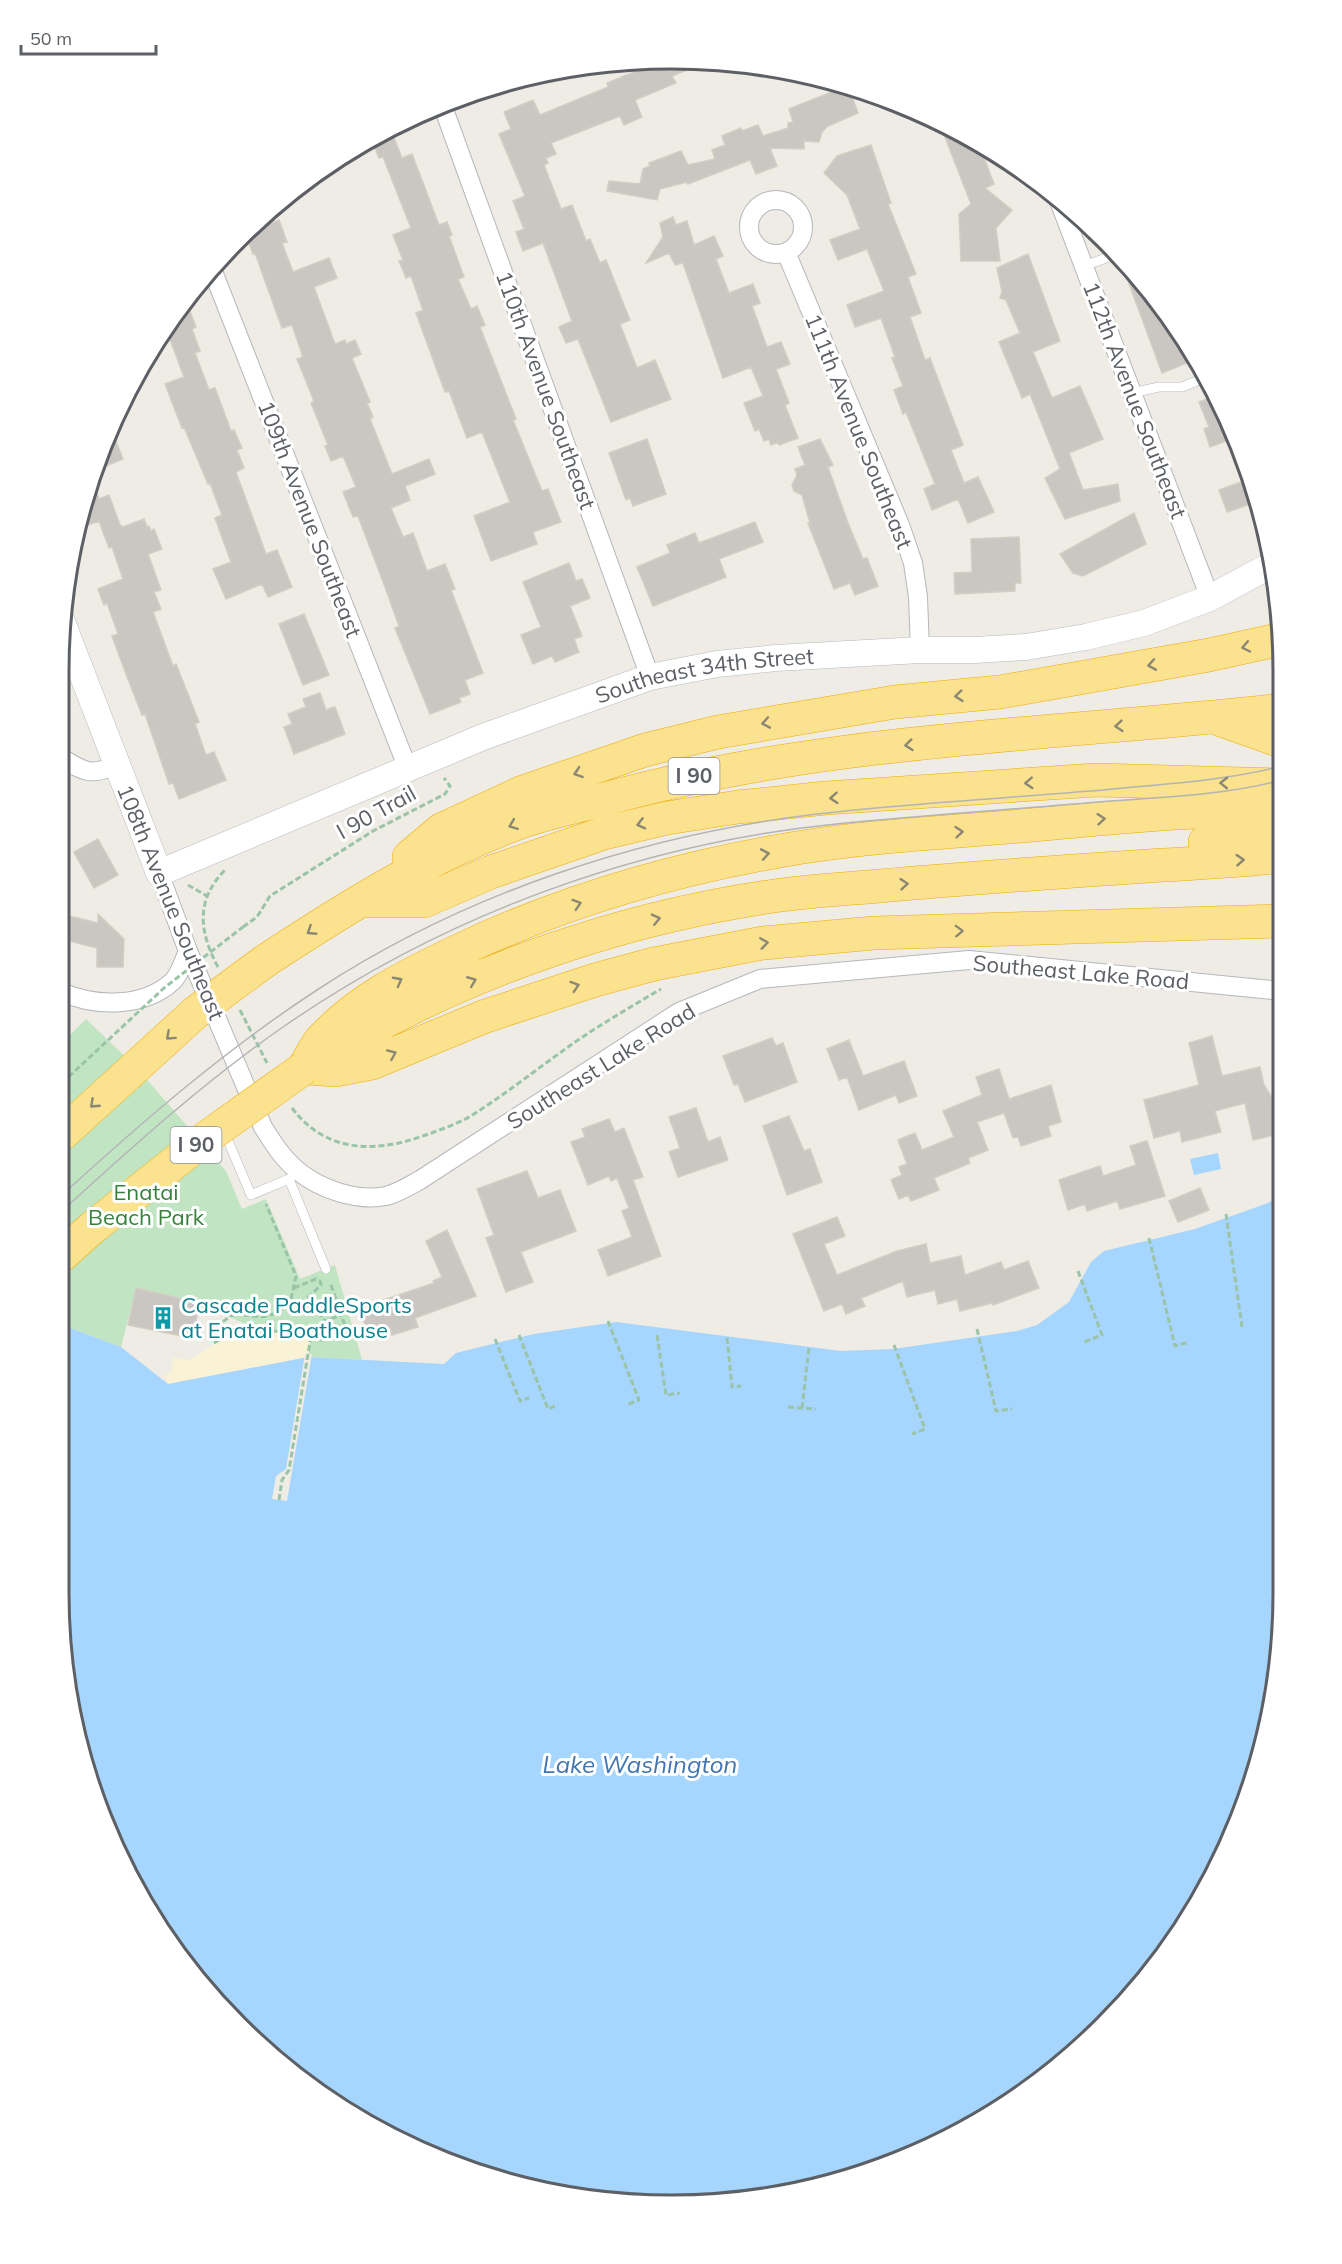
<svg xmlns="http://www.w3.org/2000/svg" width="1342" height="2264" viewBox="0 0 1342 2264" font-family="Mulish,sans-serif">
  <rect width="100%" height="100%" fill="#eeece4"/>
  <path fill="#c1e5c2" d="M86 1019 137 1068 226 1171 242 1209 266 1199 300 1279 335 1265 362 1360 308 1357 311 1336 245 1324 200 1303 136 1288 121 1347 62 1325 61 1044Z"/>
  <path fill="#faf2d4" d="M243 1329 251 1332 274 1331 311 1336 308 1357 168 1384 165 1376 172 1370 173 1358 190 1360 234 1331Z"/>
  <path fill="#a6d5fd" d="M1218 1153 1221 1169 1194 1175 1190 1159Z
    M1282 1195V1633L1251 1790 1180 1933 1131 1997 1044 2079 977 2124 868 2173 711 2204 591 2200 512 2185 400 2142 330 2102 238 2026 185 1966 122 1864 91 1790 64 1673 62 1325 121 1347 168 1384 308 1357 444 1364 456 1353 534 1334 616 1322 841 1351 893 1349 1017 1331 1037 1325 1069 1302 1091 1262 1104 1251 1195 1229 1268 1203Z"/>
  <path fill="#eeece4" d="M305 1354H312L287 1501 272 1499 276 1476 286 1469Z"/>
  <path fill="#cac7c2" stroke="#d3cec3" stroke-width="1.5" d="M671 59 707 62 672 76 676 83 635 100 642 117 624 125 620 116 551 143 556 154 546 158 548 163 544 165 561 209 572 205 586 241 590 239 600 263 606 260 630 320 620 324 637 368 655 360 671 399 611 422 578 339 566 343 559 327 572 321 543 243 523 251 516 232 524 229 513 201 525 196 499 134 511 129 504 112 533 100 540 115 608 87 607 83 644 68 642 61Z
    M844 87 849 88 858 113 828 126 822 132 819 142 804 141V149L770 148 777 166 756 174 750 160 688 184 687 182 660 189 657 200 607 191 609 181 640 184 643 169 650 166 649 163 681 151 688 165 715 159 712 150 725 145 722 136 741 128 742 131 758 125 763 136 788 128V123L793 122 789 109Z
    M940 124 979 144 994 184 985 188 1012 210 996 228 1000 261H961L959 214 971 204Z
    M391 130 402 158 412 154 439 225 447 222 452 235 449 236 464 277 458 279 471 309 477 306 485 325 480 327 516 419 513 420 542 491 548 489 561 522 533 532 537 544 491 561 474 516 510 502 482 432 467 438 449 391 445 392 416 313 423 310 411 276 406 278 399 261 403 260 393 235 411 228 383 157 379 158 372 140Z
    M871 145 891 203 888 204 916 274 908 277 921 313 910 317 925 360 930 358 963 445 951 450 964 483 978 477 994 512 968 523 958 499 932 510 924 489 935 484 906 412 903 414 894 390 903 386 892 358 895 357 881 318 855 327 847 305 884 291 867 249 838 260 830 240 860 229 847 195 824 173 837 156Z
    M673 217 676 225 687 221 694 245 714 236 723 256 716 259 729 293 753 284 760 303 752 306 767 347 781 342 790 364 776 369 789 403 785 405 798 438 779 445 778 442 771 445 769 439 764 441 759 429 755 431 744 403 763 396 751 367 723 378 683 263 675 265 669 253 646 263 663 237 660 223Z
    M262 218 265 225 279 220 287 242 282 243 293 272 329 258 337 278 314 287 335 344 345 340 346 344 355 340 361 354 352 358 370 402 367 403 373 417 370 419 392 474 429 459 435 474 405 486 410 500 391 508 403 537 413 533 427 571 445 564 455 589 451 590 483 673 465 680 470 694 459 698 461 702 430 714 395 628 399 626 385 587 358 516 353 517 343 492 356 487 343 456 331 461 325 446 328 445 311 403 314 401 297 359 303 357 292 325 282 328 255 253 253 254 245 232Z
    M1028 254 1060 341 1033 352 1052 398 1080 386 1103 439 1069 453 1083 490 1118 484 1120 501 1065 519 1045 478 1060 469 1030 394 1022 398 999 342 1020 333 1006 300 1000 298 1002 292 997 268Z
    M1127 268 1171 326 1197 359 1162 373 1124 270Z
    M188 306 196 327 192 329 200 351 195 353 209 390 215 388 231 431 234 430 242 448 237 450 244 468 236 472 266 554 277 550 292 587 268 597 262 584 226 599 213 569 231 562 215 518 222 515 210 483 208 484 184 427 182 428 165 384 184 377 165 326 179 310Z
    M1215 396 1234 438 1210 447 1204 429 1209 427 1199 402Z
    M112 431 123 459 103 467 99 457Z
    M647 439 666 494 633 506 630 498 626 500 609 453Z
    M820 439 833 465 828 467 848 523 863 559 867 558 878 586 855 595 850 583 834 589 808 523H810L802 495 794 491 792 485 797 475 795 469 805 465 798 447Z
    M91 477 99 499 109 495 120 525 123 527 144 519 147 527 149 526 151 531 154 529 162 549 148 554 161 590 154 592 161 609 153 612 173 666 176 664 199 722 195 724 206 755 214 752 226 780 179 799 173 783 169 784 145 714 142 715 126 674 112 636 118 634 107 603 104 605 98 589 123 579 112 547 109 548 99 521 80 528Z
    M1252 478 1257 502 1227 512 1219 490Z
    M1134 513 1146 544 1083 576 1073 573 1060 554Z
    M755 522 763 542 719 559 726 577 653 606 637 567 670 553 667 545 695 533 699 543Z
    M1019 537 1021 583H1015V591L955 594 954 573 972 572 971 539Z
    M569 563 576 581 582 579 590 598 570 606 582 636 574 639 579 652 555 662 552 656 533 664 521 635 541 627 523 582Z
    M304 614 329 675 303 685 279 624Z
    M320 693 326 710 335 707 345 734 294 754 284 727 292 724 288 714 306 707 303 699Z
    M98 839 118 875 94 888 74 852Z
    M61 914 98 923V914L124 939 123 967H97V948L61 939Z
    M1212 1036 1222 1076 1260 1067 1264 1085 1271 1096 1282 1094V1133L1253 1140 1245 1103 1215 1111 1221 1132 1182 1142 1180 1131 1154 1138 1144 1100 1199 1085 1189 1043Z
    M772 1038 776 1046 783 1043 797 1082 745 1102 738 1084 734 1085 723 1056Z
    M849 1040 863 1076 904 1061 917 1096 899 1103 896 1095 859 1110 847 1077 839 1080 827 1049Z
    M999 1069 1009 1099 1051 1085 1061 1122 1048 1126 1051 1136 1021 1146 1018 1137 1013 1138 1004 1113 977 1122 988 1150 968 1158 970 1163 934 1178 939 1190 911 1201 908 1195 899 1199 891 1180 902 1175 899 1167 907 1164 898 1140 915 1133 922 1150 954 1137 943 1111 982 1095 976 1077Z
    M696 1108 708 1142 720 1137 728 1160 678 1177 669 1152 680 1148 669 1117Z
    M789 1116 804 1151 810 1149 822 1182 787 1195 763 1126Z
    M609 1119 615 1132 624 1128 643 1177 633 1180 661 1256 608 1276 598 1250 632 1237 622 1211 629 1208 617 1178 611 1181 609 1176 588 1185 571 1142 585 1137 582 1129Z
    M1147 1141 1165 1196 1120 1209 1117 1201 1087 1211 1085 1204 1068 1210 1059 1180 1100 1166 1103 1176 1136 1165 1130 1146Z
    M527 1171 538 1198 560 1190 576 1231 521 1252 533 1282 506 1292 486 1238 494 1235 477 1189Z
    M1200 1188 1209 1210 1178 1222 1169 1201Z
    M837 1217 845 1236 824 1244 837 1275 897 1251 926 1244 930 1263 961 1256 965 1275 1001 1262 1004 1270 1028 1261 1039 1288 993 1305 992 1303 960 1311 957 1299 938 1304 935 1290 907 1297 903 1281 861 1298 865 1306 846 1314 842 1304 824 1311 793 1234Z
    M447 1230 476 1296 415 1318 418 1327 392 1335 390 1328 368 1335 360 1308 434 1283 433 1281 442 1277 426 1241Z
    M136 1288 200 1303 192 1338 128 1325Z"/>
  <g fill="none" stroke-linecap="round" stroke-linejoin="round">
    <g stroke="#b5b7bb" stroke-width="10">
      <path id="lane" d="M1084 266 1117 254
        M1132 393 1159 387H1182L1207 377
        M229 1143 251 1195 289 1179
        M298 1171 289 1179 326 1269"/>
    </g>
    <g stroke="#b5b7bb" stroke-width="20">
      <path id="street" d="M442 104 650 677
        M749 227a27 27 0 1 1 54 0a27 27 0 1 1-54 0Z
        M1059 201 1210 598
        M786 252 900 525 913 563 918 597 920 650
        M212 269 408 769
        M60 757C83 771 90 777 116 765
        M159 873 188 951 263 1127C273 1143 283 1159 298 1171 320 1189 357 1202 386 1196 398 1193 409 1186 420 1180L679 1012 760 979 969 960 1282 991
        M61 992C96 1007 144 1008 173 981 180 974 184 960 188 951"/>
    </g>
    <g stroke="#b6b9be" stroke-width="27">
      <g id="secondary">
        <path id="s1" d="M62 622 159 873 483 737 650 677 717 664 776 658 920 650H974L1026 647 1086 637 1144 623 1210 598 1269 566"/>
      </g>
    </g>
    <g stroke="#eeab05" stroke-width="34">
      <path id="highway" d="M1221 720 1278 740H1282
        M1205 842 1282 831
        M409 857 441 830 523 792 645 750 718 732 895 702 1000 692 1209 655 1282 639
        M360 901H424L491 872 604 833 667 818 738 807 826 798 1096 780 1282 785
        M265 961C346 908 427 857 518 823 546 813 576 807 605 799 825 738 1056 735 1282 710
        M321 1058C455 975 619 918 774 896 809 891 844 889 879 886 968 878 1058 872 1148 866 1192 863 1238 862 1282 856
        M304 1068C309 1059 314 1049 320 1041 357 1000 406 976 454 953 564 900 684 866 803 847 879 835 956 832 1032 825 1115 818 1199 807 1282 813
        M306 1068 336 1070 372 1063 483 1017 595 980 654 964 763 943 874 933 1282 921
        M62 1134 127 1075
        M62 1255 92 1228"/>
    </g>
    <path stroke="#99c4a7" stroke-width="3" stroke-dasharray="6 3" stroke-linecap="butt" d="M67 593 71 603
      M188 885 207 896
      M243 927 257 917 270 896 373 831 445 794 450 786 444 778
      M218 967C199 931 195 900 226 869
      M240 1010 267 1063
      M292 1108C325 1152 373 1153 420 1137 437 1131 455 1125 471 1116 507 1093 541 1066 575 1042 603 1023 632 1006 661 989
      M1226 1214 1242 1327
      M1149 1238 1175 1346 1189 1342
      M1078 1271 1102 1335 1084 1342
      M294 1288 316 1279 320 1281 321 1285 305 1300V1303L309 1306 326 1299 329 1300 330 1305 321 1313V1317L325 1321 342 1315
      M199 1307 234 1314 262 1317 274 1314 284 1307 291 1299 296 1276 266 1204
      M608 1321 639 1400 626 1405
      M977 1329 996 1411 1012 1409
      M208 1332 234 1314
      M519 1335 548 1409 558 1405
      M657 1335 666 1395 680 1393
      M727 1338 732 1387 741 1386
      M495 1339 520 1401 529 1398
      M214 1343 234 1331 243 1329 251 1332 274 1331 298 1334 321 1340 330 1339 338 1337 343 1331 345 1326 330 1282
      M894 1345 925 1429 912 1434
      M788 1407 816 1409
      M802 1408 809 1347
      M279 1500 282 1480 289 1470 311 1336"/>
    <use href="#lane" stroke="#fff" stroke-width="9"/>
    <use href="#street" stroke="#fff" stroke-width="18"/>
    <use href="#secondary" stroke="#fff" stroke-width="26"/>
    <use href="#highway" stroke="#fbe28f" stroke-width="33"/>
    <path stroke="#b3b4b5" stroke-width="1.5" d="M62 1195C143 1121 225 1050 317 990 465 893 642 835 817 814 912 803 1008 798 1103 790 1163 784 1224 781 1282 766
      M62 1211C133 1146 204 1082 283 1027 446 914 639 844 836 824 927 815 1019 809 1110 801 1167 797 1226 795 1282 780"/>
    <g stroke="#eeab05" stroke-width="34" stroke-linecap="butt">
      <path id="highway-bridge" d="M127 1075 195 1013 265 961
        M92 1228 203 1140 304 1068"/>
    </g>
    <path stroke="#99c4a7" stroke-width="3" stroke-dasharray="6 3" stroke-linecap="butt" d="M62 1083 164 988 243 927"/>
    <use href="#highway-bridge" stroke="#fbe28f" stroke-width="33"/>
  </g>
  <defs><path id="oneway-chevron" d="M-2-3.5L2.5 0L-2 3.5" fill="none" stroke-width="1.6" stroke-linecap="round" stroke-linejoin="round" transform="scale(1.5)"/></defs>
  <g stroke="#8c8772">
    <use href="#oneway-chevron" transform="translate(1246 647) rotate(168)"/>
    <use href="#oneway-chevron" transform="translate(1152 665) rotate(170)"/>
    <use href="#oneway-chevron" transform="translate(959 696) rotate(174)"/>
    <use href="#oneway-chevron" transform="translate(766 723) rotate(170)"/>
    <use href="#oneway-chevron" transform="translate(1119 726) rotate(175)"/>
    <use href="#oneway-chevron" transform="translate(909 745) rotate(174)"/>
    <use href="#oneway-chevron" transform="translate(578 773) rotate(161)"/>
    <use href="#oneway-chevron" transform="translate(1029 783) rotate(177)"/>
    <use href="#oneway-chevron" transform="translate(1224 783) rotate(-179)"/>
    <use href="#oneway-chevron" transform="translate(834 798) rotate(176)"/>
    <use href="#oneway-chevron" transform="translate(1101 819) rotate(-5)"/>
    <use href="#oneway-chevron" transform="translate(641 824) rotate(166)"/>
    <use href="#oneway-chevron" transform="translate(513 825) rotate(159)"/>
    <use href="#oneway-chevron" transform="translate(959 832) rotate(-5)"/>
    <use href="#oneway-chevron" transform="translate(765 854) rotate(-10)"/>
    <use href="#oneway-chevron" transform="translate(1240 860) rotate(-4)"/>
    <use href="#oneway-chevron" transform="translate(904 884) rotate(-5)"/>
    <use href="#oneway-chevron" transform="translate(577 904) rotate(-18)"/>
    <use href="#oneway-chevron" transform="translate(656 919) rotate(-13)"/>
    <use href="#oneway-chevron" transform="translate(311 931) rotate(147)"/>
    <use href="#oneway-chevron" transform="translate(959 931) rotate(-2)"/>
    <use href="#oneway-chevron" transform="translate(764 943) rotate(-8)"/>
    <use href="#oneway-chevron" transform="translate(398 981) rotate(-28)"/>
    <use href="#oneway-chevron" transform="translate(472 981) rotate(-22)"/>
    <use href="#oneway-chevron" transform="translate(575 986) rotate(-18)"/>
    <use href="#oneway-chevron" transform="translate(170 1036) rotate(138)"/>
    <use href="#oneway-chevron" transform="translate(392 1054) rotate(-24)"/>
    <use href="#oneway-chevron" transform="translate(94 1104) rotate(137)"/>
  </g>
  <defs>
    <g id="building-bare" transform="scale(1.8)"><path d="M-4-6H4V6H1V3H-1V6H-4ZM-2.5-4.3h1.7v1.8h-1.7ZM.8-4.3h1.7v1.8H.8ZM-2.5-1h1.7V.8h-1.7ZM.8-1h1.7V.8H.8Z" fill="#0f9aa8" stroke="#fff" stroke-width="2.5" paint-order="stroke"/></g>
  </defs>
  <g fill-rule="evenodd">
    <use href="#building-bare" x="163" y="1318"/>
  </g>
  <g text-anchor="middle" stroke-width="6" stroke-linejoin="round" paint-order="stroke">
    <g fill="#fff" stroke="#8d9093" stroke-width="1.5">
      <rect x="668.5" y="758" width="51" height="36" rx="4.5"/>
      <rect x="170.5" y="1127" width="51" height="36" rx="4.5"/>
    </g>
    <g font-size="21" font-weight="bold" fill="#5c6065">
      <text x="694" y="783">I 90</text>
      <text x="196" y="1152">I 90</text>
    </g>
    <g font-size="22" fill="#5c6065" stroke="#fff">
      <text transform="translate(546 390) rotate(70)" y="8">110th Avenue Southeast</text>
      <text transform="translate(1135 400) rotate(69)" y="8">112th Avenue Southeast</text>
      <text transform="translate(859 431) rotate(68)" y="8">111th Avenue Southeast</text>
      <text transform="translate(310 519) rotate(69)" y="8">109th Avenue Southeast</text>
      <text dy="8" stroke="none"><textPath href="#s1" startOffset="852">Southeast 34th Street</textPath></text>
      <text transform="translate(376 812) rotate(-29)" y="8">I 90 Trail</text>
      <text transform="translate(171 902) rotate(68)" y="8">108th Avenue Southeast</text>
      <text transform="translate(1081 972) rotate(5)" y="8">Southeast Lake Road</text>
      <text transform="translate(601 1066) rotate(-32)" y="8">Southeast Lake Road</text>
    </g>
    <g font-size="22" fill="#36823c" stroke="#fff">
      <text x="146" y="1200">Enatai<tspan x="146" dy="25">Beach Park</tspan></text>
    </g>
    <g font-size="22" fill="#0d838f" stroke="#fff" text-anchor="start">
      <text x="181" y="1313">Cascade PaddleSports<tspan x="181" dy="25">at Enatai Boathouse</tspan></text>
    </g>
    <g font-size="24" font-style="italic" fill="#4275af" stroke="#fff">
      <text x="640" y="1773">Lake Washington</text>
    </g>
  </g>
  <path d="M0 0H1342V2264H0ZM671 69H671A602 602 0 0 1 1273 671V1593A602 602 0 0 1 671 2195H671A602 602 0 0 1 69 1593V671A602 602 0 0 1 671 69Z" fill="#fff" fill-rule="evenodd"/>
  <path fill="none" stroke="#5c6065" stroke-width="3" d="M671 69H671A602 602 0 0 1 1273 671V1593A602 602 0 0 1 671 2195H671A602 602 0 0 1 69 1593V671A602 602 0 0 1 671 69Z"/>
  <path d="M21 45v9h135v-9" fill="none" stroke="#5c6065" stroke-width="3"/>
  <text x="30" y="45" font-size="18" fill="#5c6065" stroke="#ffffff" stroke-width="4.5" paint-order="stroke">50 m</text>
</svg>
